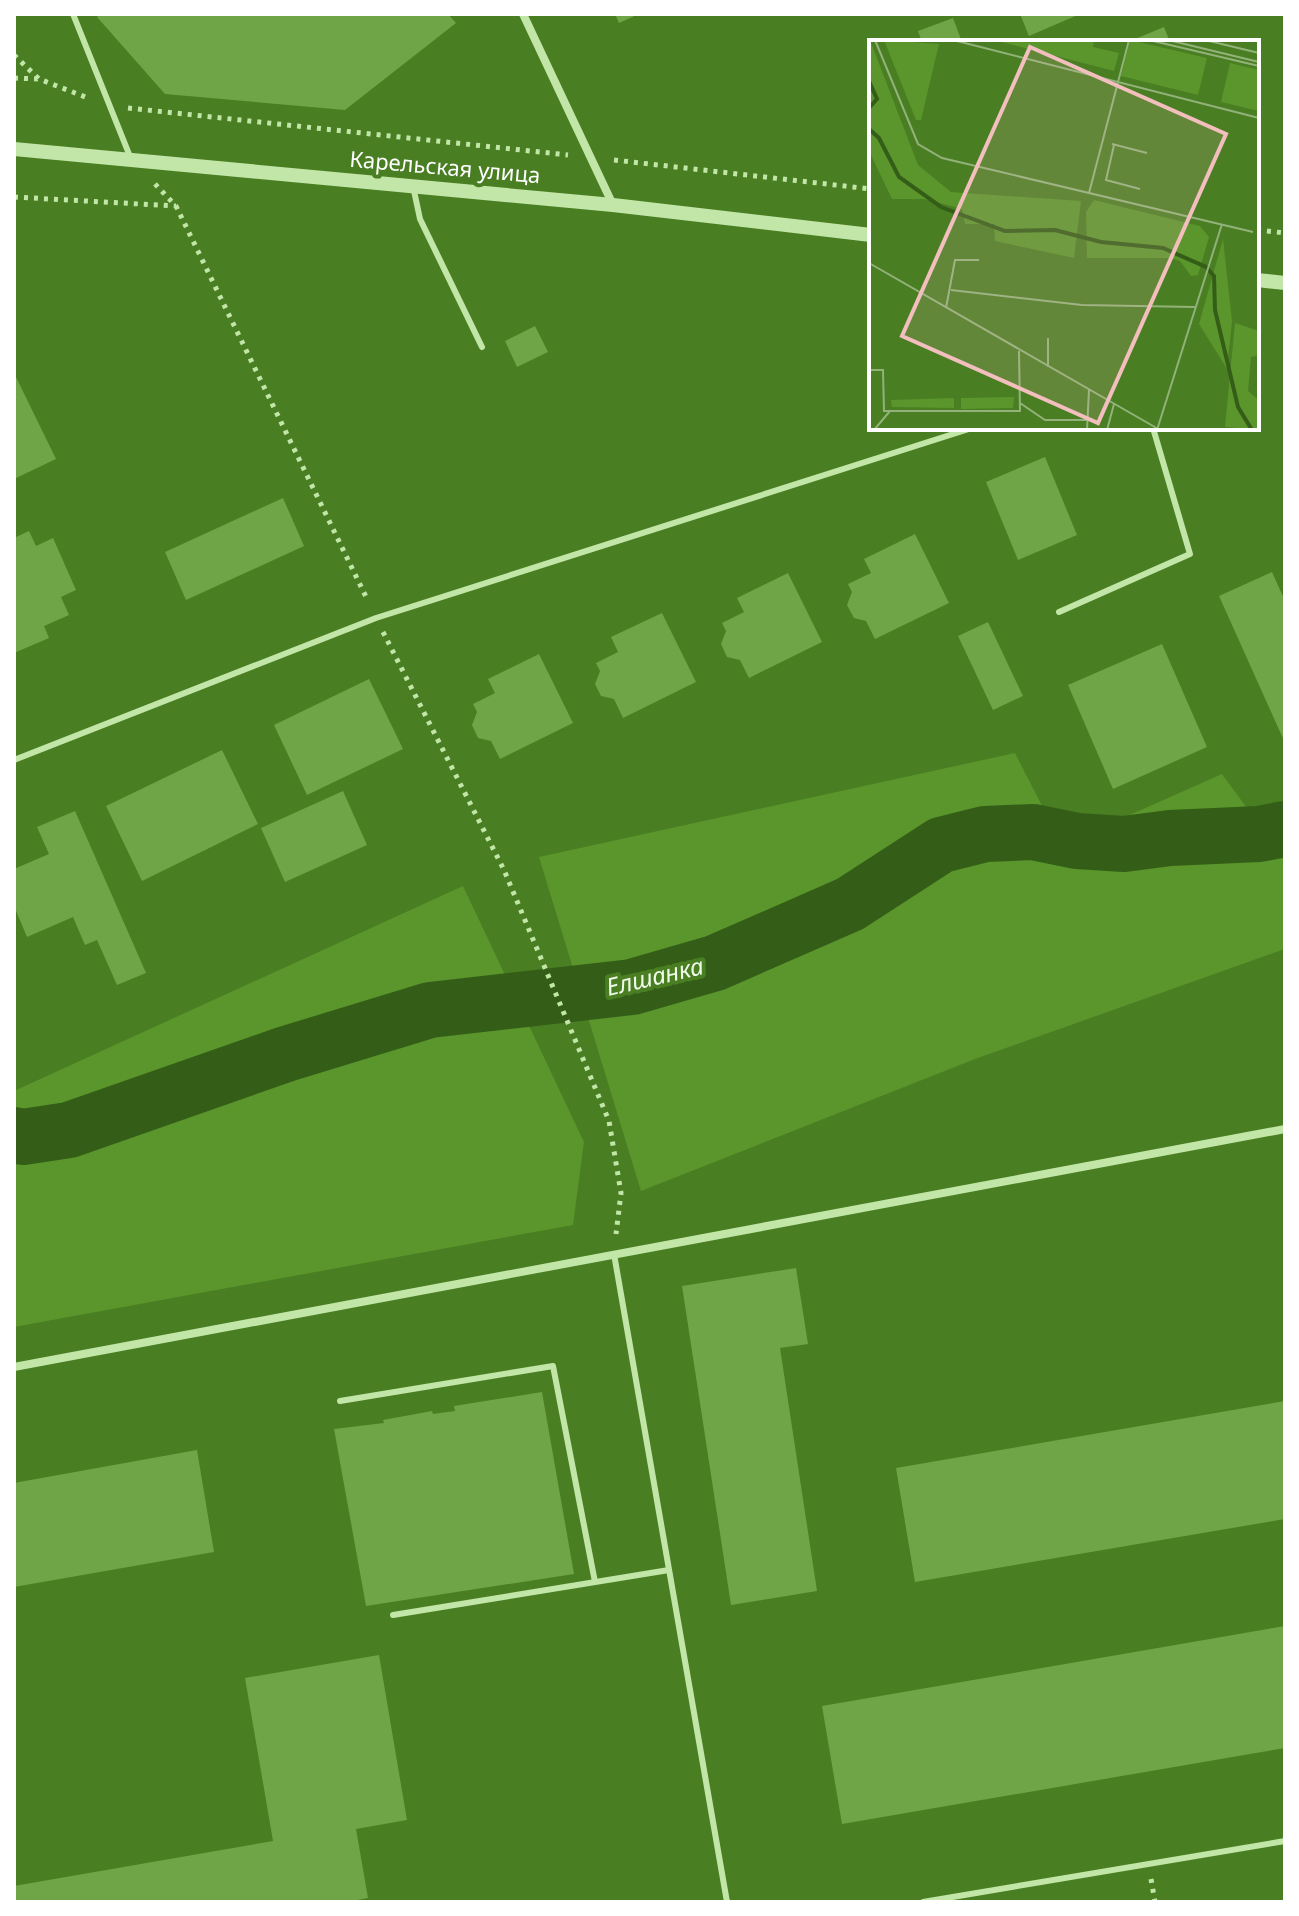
<svg xmlns="http://www.w3.org/2000/svg" width="1299" height="1916" viewBox="0 0 1299 1916" font-family="'Noto Sans',sans-serif">
  <rect width="100%" height="100%" fill="#497e22"/>
  <path fill="#5a962c" d="M1015 753 1062 845 1222 774 1277 849 1285 848V949L975 1059 641 1191 539 857Z
    M463 886 584 1142 573 1225 14 1327V1091Z"/>
  <g fill="none" stroke-linecap="round" stroke-linejoin="round">
    <path stroke="#345e17" stroke-width="56" d="M14 1135 23 1137 69 1130 286 1054 430 1010 632 987 715 963 850 904 941 845 985 834 1033 832 1077 841 1124 844 1170 838 1259 834 1285 829"/>
  </g>
  <path fill="#6fa546" d="M101 14H448L456 23 345 110 165 94 97 17Z
    M615 14H639L619 23Z
    M1020 14H1080L1029 36Z
    M953 18 962 42H922L918 31Z
    M1164 27 1170 42H1128Z
    M535 326 548 352 517 367 505 341Z
    M14 373 56 459 14 479Z
    M1045 457 1077 535 1018 560 986 482Z
    M283 498 304 546 186 600 165 552Z
    M29 531 36 546 53 538 76 590 61 597 69 615 44 626 49 638 14 653V538Z
    M915 534 949 603 875 639 866 621 854 618 847 605 852 592 848 584 871 573 864 559Z
    M1272 572 1285 601V743L1219 596Z
    M788 573 822 642 749 678 740 660 727 657 721 644 726 631 722 623 744 612 737 598Z
    M662 613 696 682 623 718 614 699 601 696 595 684 600 671 596 663 618 652 611 637Z
    M988 622 1023 696 993 710 958 636Z
    M1162 644 1207 747 1113 789 1068 685Z
    M539 654 573 723 500 759 491 741 478 738 472 725 477 712 473 704 495 693 488 679Z
    M369 679 403 749 307 795 274 725Z
    M222 750 258 824 142 881 106 806Z
    M343 791 367 845 285 882 261 828Z
    M75 811 146 973 117 985 97 940 85 945 73 917 27 937 14 906V869L49 854 37 827Z
    M796 1268 808 1344 780 1348 817 1591 731 1605 682 1286Z
    M542 1392 574 1574 366 1606 334 1429 384 1423 383 1420 432 1411 433 1414 455 1411 454 1406Z
    M1285 1401V1519L915 1582 896 1468Z
    M197 1450 214 1552 14 1587V1483Z
    M1285 1626V1748L842 1824 822 1706Z
    M379 1655 407 1820 356 1829 368 1898 346 1902H14V1886L273 1841 245 1678Z"/>
  <g fill="none" stroke-linecap="round" stroke-linejoin="round">
    <path stroke="#c2e6a7" stroke-width="5" stroke-dasharray="4 6" stroke-linecap="butt" d="M14 55 39 79 88 98
      M14 78 38 79
      M128 108 568 155
      M614 160 871 189
      M155 184 176 206 368 601
      M14 197 176 206
      M1257 230 1285 233
      M383 632 504 870 609 1121 621 1193 616 1234
      M1151 1879 1155 1902"/>
    <path stroke="#c2e6a7" stroke-width="6" d="M73 14 131 159
      M413 186 420 219 482 347
      M1059 612 1190 554 1153 428
      M14 760 376 618 972 428
      M614 1254 727 1902
      M340 1401 553 1366 595 1582
      M393 1615 669 1570
      M923 1902 1285 1841"/>
    <path stroke="#c2e6a7" stroke-width="8" d="M523 14 613 205
      M14 1367 1285 1129"/>
    <path stroke="#c2e6a7" stroke-width="14" d="M14 149 613 205 871 235
      M1257 280 1285 283"/>
  </g>
  <g text-anchor="middle" stroke-width="8" stroke-linejoin="round" paint-order="stroke">
    <g font-size="22" fill="#fff" stroke="#497e22">
      <text transform="translate(445 167) rotate(5)" y="8">Карельская улица</text>
    </g>
    <g font-size="24" font-style="italic" fill="#f0fae8" stroke="#497e22">
      <text transform="translate(655 977) rotate(-13)" y="8">Елшанка</text>
    </g>
  </g>
  <g transform="translate(869 40)">
    <rect width="390" height="390" fill="#497e22"/>
    <path d="M1 0 49 125 82 152 212 161 205 218 126 201 125 184H96L93 169 55 159H23L0 111ZM15 0 70 4 52 80H47ZM125 0H225L224 7 250 13 245 31ZM261 0 338 18 329 55 252 36ZM361 23 390 30V71L352 62ZM225 160 331 186 340 197 329 235 322 236 311 221 301 218H218L217 172ZM354 199 363 281 358 329 330 284ZM366 283 390 291V315L382 317 379 351 390 360V390L356 387ZM145 357 144 368 92 369V358ZM85 358V368L23 367 22 360Z" fill="#5a962c"/>
    <path fill="none" stroke="#345e17" stroke-width="4" d="M0 41 8 59 0 68M0 89 10 98 30 137 72 167 136 191 186 190 232 202 294 208 337 227 345 236 346 270 369 367 383 390"/>
    <path fill="none" stroke="#92b27a" stroke-width="2" d="M6 0 49 104 73 118 384 192M84 0 390 78M280 0 390 26M299 0 390 22M336 0 390 13M243 104 278 113M245 105 237 140 271 149M220 153 260 0M0 223 291 390M82 250 213 265 326 267M77 268 86 220H110M179 327V298M0 330H14L15 371H151L150 311M151 363 176 380H218M5 390 21 371M218 390 220 350M238 390 245 364M288 390 353 184"/>
    <path fill="#f3bebe" fill-opacity="0.15" stroke="#f3bebe" stroke-width="4" d="M161 7 357 94 229 383 33 296Z"/>
    <rect width="390" height="390" fill="none" stroke="#fff" stroke-width="4"/>
  </g>
  <rect width="1299" height="1916" fill="none" stroke="#ffffff" stroke-width="32"/>
</svg>
